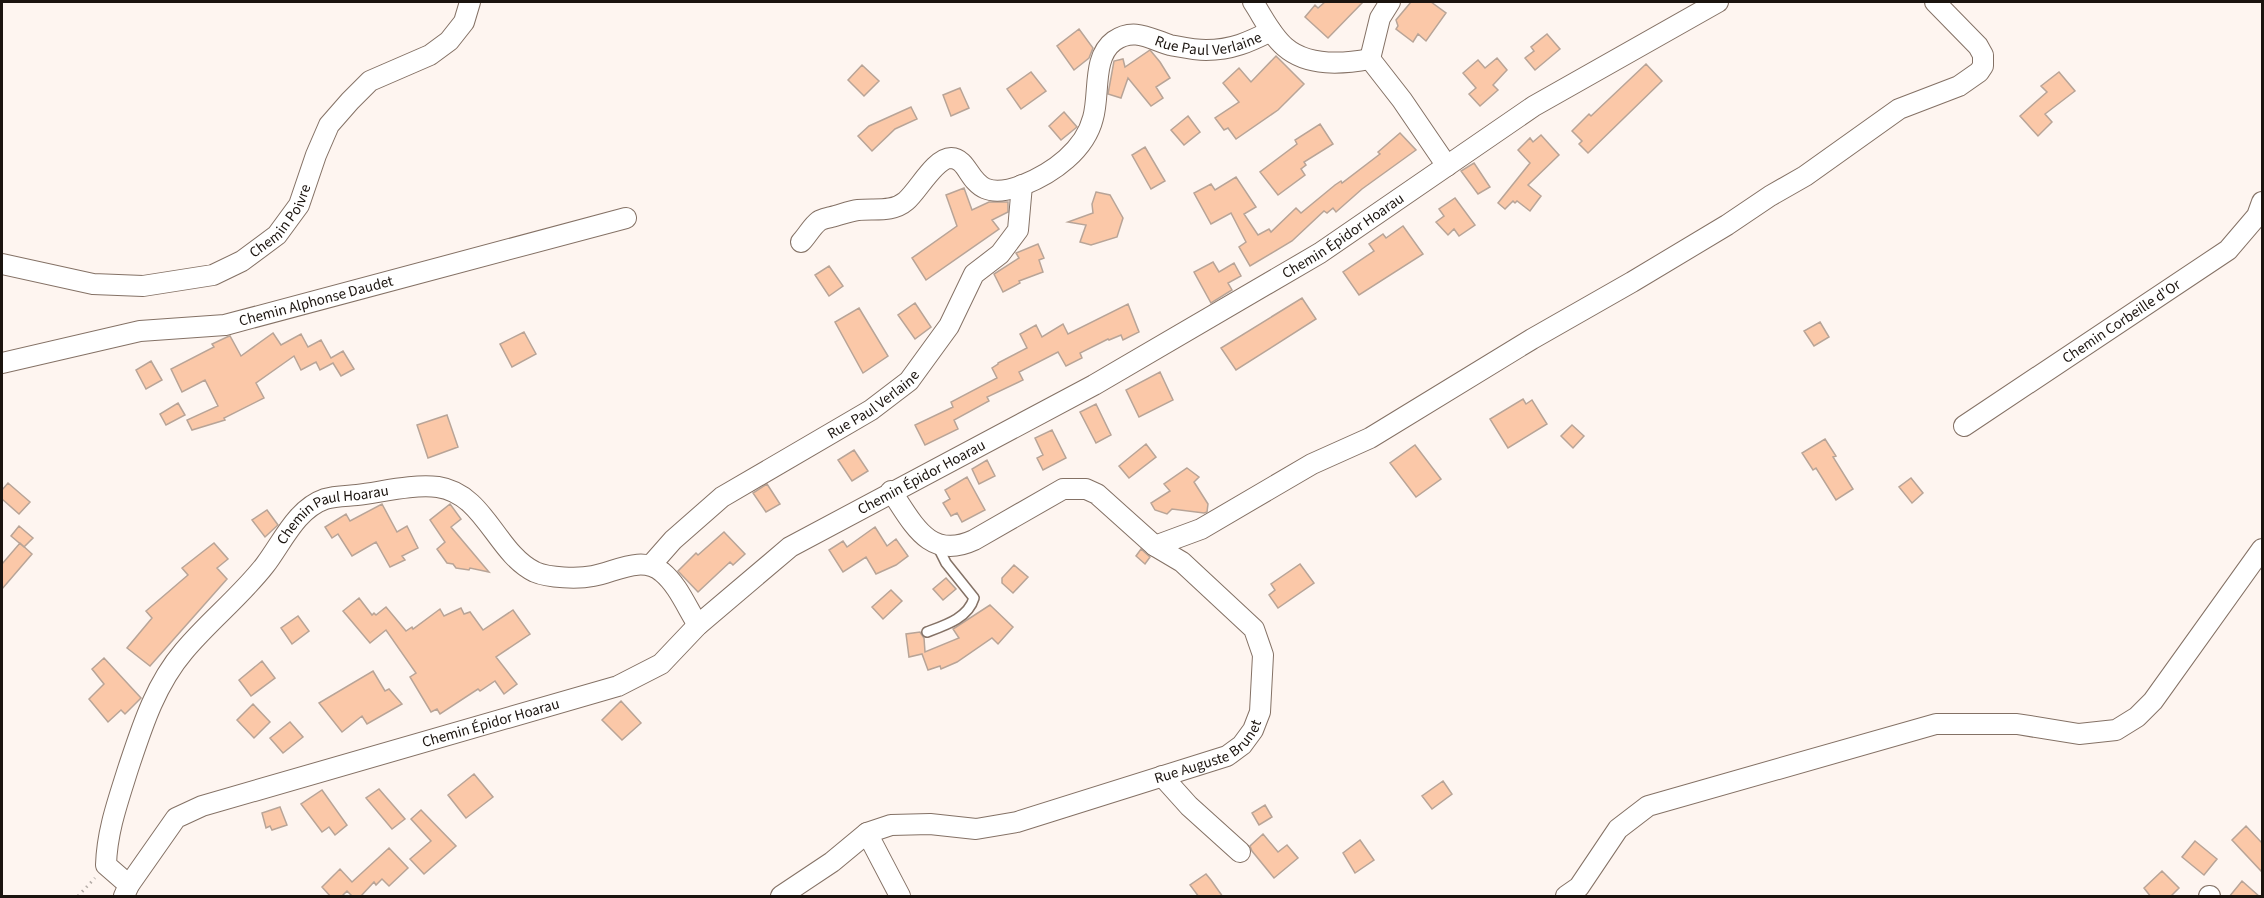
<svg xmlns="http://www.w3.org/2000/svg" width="2264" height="898" viewBox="0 0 2264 898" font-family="'Source Sans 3',sans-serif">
  <rect width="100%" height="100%" fill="#fef5f0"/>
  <path fill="#fbc8a8" stroke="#b8a497" stroke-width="1.5" d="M1325 2H1363L1328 38 1305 17 1315 5 1318 8Z
    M1411 2H1431L1446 13 1426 41 1418 34 1413 42 1396 29 1398 26 1396 20Z
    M1079 29 1093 48 1089 58 1074 70 1057 46Z
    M1547 34 1560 49 1535 70 1525 58 1534 51 1531 47Z
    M1150 50 1160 62 1170 78 1156 87 1163 98 1151 106 1128 78 1121 98 1108 94 1114 61 1123 59 1125 67Z
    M1276 56 1304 84 1278 110 1236 139 1228 128 1224 130 1215 118 1239 102 1223 83 1239 68 1251 82Z
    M1497 58 1507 70 1493 85 1498 90 1480 106 1469 94 1476 88 1463 73 1478 60 1485 68Z
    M1646 64 1662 81 1588 153 1579 144 1582 141 1572 131 1589 114 1591 116Z
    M862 65 879 81 864 96 848 80Z
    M1031 72 1046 91 1021 109 1007 89Z
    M2059 72 2075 91 2045 114 2052 122 2038 136 2020 116 2047 92 2041 86Z
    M960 88 969 108 951 116 943 95Z
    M911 107 917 119 895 129 872 151 858 136 869 126Z
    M1064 112 1077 127 1061 140 1049 126Z
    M1188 116 1200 132 1184 145 1171 130Z
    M1320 124 1333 144 1304 162 1306 165 1301 169 1305 175 1278 195 1260 172 1297 144 1295 140Z
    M1400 133 1416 150 1362 189 1336 212 1333 208 1327 213 1324 211 1292 241 1250 266 1239 247 1246 242 1231 213 1211 224 1194 193 1211 184 1215 190 1236 177 1256 207 1244 214 1258 235 1269 229 1271 232 1296 208 1301 213 1335 185 1341 181 1342 183 1380 154 1378 152Z
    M1541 135 1559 155 1528 185 1541 196 1530 211 1517 201 1515 203 1513 201 1505 209 1498 203 1530 163 1518 150 1530 138 1533 142Z
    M1145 147 1165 181 1151 189 1132 155Z
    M1474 163 1490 187 1478 194 1461 171Z
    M964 188 972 210 989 202H1008V212L992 220 999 229 926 280 912 258 957 226 946 195Z
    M1096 192 1110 195 1123 218 1117 237 1091 245 1080 242 1086 225 1068 222 1093 213 1092 204Z
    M1455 198 1475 225 1459 236 1454 229 1448 235 1436 222 1444 216 1439 209Z
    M1403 226 1423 254 1359 295 1343 272 1374 251 1369 244 1383 234 1386 238Z
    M1038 244 1044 258 1039 260 1043 272 1019 281 1020 283 1003 292 994 274 1019 258 1016 253Z
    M1213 262 1219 272 1234 263 1241 276 1228 283 1232 290 1211 303 1194 272Z
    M829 266 843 286 829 296 815 275Z
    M1302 298 1316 319 1236 370 1221 348Z
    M915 303 931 327 915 339 898 315Z
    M1128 304 1139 332 1123 340 1121 335 1109 340 1108 339 1080 353 1082 358 1066 366 1058 352 1019 372 1023 380 987 397 989 401 954 420 958 429 925 445 915 425 953 407 951 402 997 378 992 368 998 364V363L1027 348 1020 334 1036 325 1042 337 1063 324 1068 334Z
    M859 308 888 356 863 373 835 322Z
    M1820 322 1829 337 1814 346 1804 331Z
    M524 332 536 354 512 367 500 344Z
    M273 333 281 345 301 334 308 347 321 340 331 358 343 351 354 369 341 376 333 363 320 370 316 362 301 370 294 356 256 383 264 398 224 418 225 420 192 430 187 420 218 406 205 380 182 392 171 369 214 347 212 344 227 337 230 336 241 356Z
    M151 361 162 380 146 389 136 370Z
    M1160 372 1173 400 1139 417 1126 390Z
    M1523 399 1526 404 1532 400 1547 424 1508 448 1490 419Z
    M178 403 185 415 166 425 160 414Z
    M1096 404 1111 435 1096 443 1080 412Z
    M447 415 458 447 428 458 417 425Z
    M1572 425 1584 436 1573 448 1561 436Z
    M1052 430 1066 458 1043 470 1037 458 1043 455 1035 438Z
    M1825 439 1836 456 1833 457 1853 489 1836 500 1816 468 1813 470 1802 453Z
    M1146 444 1156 457 1129 478 1119 466Z
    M1415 445 1441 479 1416 497 1390 463Z
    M854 450 868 471 852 481 838 460Z
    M987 460 995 476 979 484 972 469Z
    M1187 468 1199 477 1194 482 1208 504 1207 512 1204 513 1172 509 1167 514 1155 510 1151 503 1170 491 1164 484Z
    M967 477 985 510 962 522 957 513 951 516 943 503 950 499 945 490Z
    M1911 478 1923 493 1912 503 1899 487Z
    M8 483 30 502 19 514 2 499V490Z
    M767 484 780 504 766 512 753 493Z
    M382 504 397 532 407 526 418 548 402 556 405 560 390 567 376 542 352 556 338 534 332 538 325 527 346 514 350 521Z
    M450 504 461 519 451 527 489 572 470 568 469 570 456 568 453 564 447 563 437 549 445 542 430 520Z
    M267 510 278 525 265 537 252 520Z
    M19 526 33 538 24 547 11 536Z
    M875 527 887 546 896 539 908 556 896 565 876 574 866 557 843 572 829 550 843 541 847 547Z
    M724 532 745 554 733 565 730 562 698 592 678 571 696 553 698 555Z
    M20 543 32 554 2 589V564Z
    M214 543 228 559 217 568 227 579 150 666 127 648 152 618 146 611 188 575 182 568Z
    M1141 549 1150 557 1145 564 1136 556Z
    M1300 564 1314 583 1278 608 1269 595 1275 590 1271 584Z
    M1014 565 1028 577 1013 593 1002 583V578Z
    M946 578 956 589 943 600 933 589Z
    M891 590 902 601 883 619 872 607Z
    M359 598 372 615 374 613 376 615 386 607 406 631 412 627 413 629 440 609 444 616 461 608 464 614 470 612 483 630 513 610 530 634 496 657 517 684 504 694 495 681 480 691 478 689 440 714 437 709 431 712 410 677 416 673 386 630 370 643 343 611Z
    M990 605 1013 627 998 644 992 638 957 662 941 669 940 666 928 670 922 654 909 657 906 634 920 632 924 638 925 652 959 638 953 629Z
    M298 616 309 631 292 644 281 628Z
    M104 658 141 698 125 714 121 710 108 722 89 699 104 684 92 669Z
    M262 661 275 678 251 696 239 680Z
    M373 671 385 691 389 689 402 704 367 724 362 716 342 732 319 703Z
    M621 701 641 723 622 740 602 720Z
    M253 704 270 722 254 738 237 720Z
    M290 722 303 737 283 753 270 738Z
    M474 774 493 797 466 818 448 795Z
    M1443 781 1452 794 1432 809 1422 796Z
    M379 789 405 819 392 829 366 798Z
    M322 790 347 825 335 835 329 827 322 832 301 804Z
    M1265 805 1272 817 1259 825 1252 813Z
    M280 807 287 825 272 830 270 826 266 828 262 813Z
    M421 810 456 846 424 874 410 859 431 841 411 819Z
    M2246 826 2262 843V872L2232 840Z
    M1263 834 1278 852 1287 845 1298 858 1274 878 1252 851 1250 846Z
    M1360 840 1374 860 1355 873 1343 853Z
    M2195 841 2217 859 2204 875 2182 857Z
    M389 848 408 868 389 886 382 879 376 885 374 882 360 897H353L347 891 341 897H331L322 887 340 869 352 882Z
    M2162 871 2179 888 2170 897H2151L2144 888Z
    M1206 874 1211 880 1223 897H1199L1190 885Z
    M2242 881 2260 897H2229Z"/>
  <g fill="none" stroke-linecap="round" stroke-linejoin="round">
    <g stroke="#847165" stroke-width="12">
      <path id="service" d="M927 632C946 625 968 618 974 598L946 563 937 545"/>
    </g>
    <g stroke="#847165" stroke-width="22">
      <g id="minor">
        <path d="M1253 2C1263 17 1271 35 1285 47 1308 67 1343 64 1370 59"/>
        <path d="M1370 59 1402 100 1447 166"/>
        <path d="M1370 59 1380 18 1390 2"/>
        <path id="s1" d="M801 242C807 236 812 226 819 221 822 219 828 218 831 217 840 215 849 211 858 210 874 208 892 213 906 201 918 191 935 158 951 158 975 159 966 207 1023 185 1053 173 1085 150 1093 118 1100 94 1092 57 1114 41 1134 27 1150 39 1170 45 1181 47 1195 50 1206 50 1232 50 1249 42 1271 31"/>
        <path id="s2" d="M2 264 93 284 143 286 213 275 242 261 277 235 299 205 316 155 329 125 350 101 370 81 430 55 449 41 464 22 470 2"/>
        <path id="s3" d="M2 363 140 331 225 325 626 218"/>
        <path id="s4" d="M1964 426 2228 250 2257 216 2262 202"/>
        <path d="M1155 546 1201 529 1312 464 1370 438 1532 339 1632 282 1727 225 1770 196 1805 176 1899 109 1959 86 1979 72 1983 66V55L1978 46 1935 2"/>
        <path id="s5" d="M651 565 673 540 722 497 871 410 909 381 949 326 974 274 1000 254 1018 230 1022 185"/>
        <path d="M1162 776 1189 806 1240 852"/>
        <path d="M867 833 900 896"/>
        <path id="s6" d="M129 885 106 865C107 831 118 801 128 769 142 727 155 685 184 651 209 621 241 596 265 565 282 543 296 509 325 499 334 496 347 496 357 495 382 492 412 484 438 487 485 494 496 553 535 572 549 578 578 579 593 576 615 572 642 555 662 572 678 585 687 608 698 625"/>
        <path id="s7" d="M124 896 129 885 176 818 202 806 618 686 661 664 698 625 790 547 1094 385 1320 253 1534 106 1718 2"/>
        <path id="s8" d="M781 896 832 862 867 833 891 825 930 824 976 829 1017 822 1227 756 1242 745 1253 730 1260 712 1263 655 1254 629 1182 562 1155 546 1097 494 1086 489H1063L974 540C929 561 913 523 891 491"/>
        <path d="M1566 896 1579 887 1618 829 1648 806 1936 724H2017L2079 734 2116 730 2137 717 2153 701 2262 549"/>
        <path d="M2209 896H2210"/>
      </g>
    </g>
    <path stroke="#b4aca7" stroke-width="3" stroke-dasharray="1.5 4.5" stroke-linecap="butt" d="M78 896 95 878"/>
    <use href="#service" stroke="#fff" stroke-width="9"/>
    <use href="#minor" stroke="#fff" stroke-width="20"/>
  </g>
  <g text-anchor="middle" stroke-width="4.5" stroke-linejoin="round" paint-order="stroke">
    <g font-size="15" fill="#1b140f" stroke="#fff">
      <text dy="5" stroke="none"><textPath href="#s1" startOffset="548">Rue Paul Verlaine</textPath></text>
      <text dy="5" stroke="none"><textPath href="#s2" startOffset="303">Chemin Poivre</textPath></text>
      <text dy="5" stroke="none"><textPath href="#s7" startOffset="1413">Chemin Épidor Hoarau</textPath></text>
      <text dy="5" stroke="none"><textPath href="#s3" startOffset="321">Chemin Alphonse Daudet</textPath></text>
      <text dy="5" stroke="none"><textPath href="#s4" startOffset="189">Chemin Corbeille d'Or</textPath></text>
      <text dy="5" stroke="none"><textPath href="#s5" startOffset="276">Rue Paul Verlaine</textPath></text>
      <text dy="5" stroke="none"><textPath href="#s7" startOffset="927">Chemin Épidor Hoarau</textPath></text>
      <text dy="5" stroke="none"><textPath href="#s6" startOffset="470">Chemin Paul Hoarau</textPath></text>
      <text dy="5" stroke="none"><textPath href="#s7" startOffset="423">Chemin Épidor Hoarau</textPath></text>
      <text dy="5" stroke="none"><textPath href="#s8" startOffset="465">Rue Auguste Brunet</textPath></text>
    </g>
  </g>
  <rect width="2264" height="898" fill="none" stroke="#1b140f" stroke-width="6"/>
</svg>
